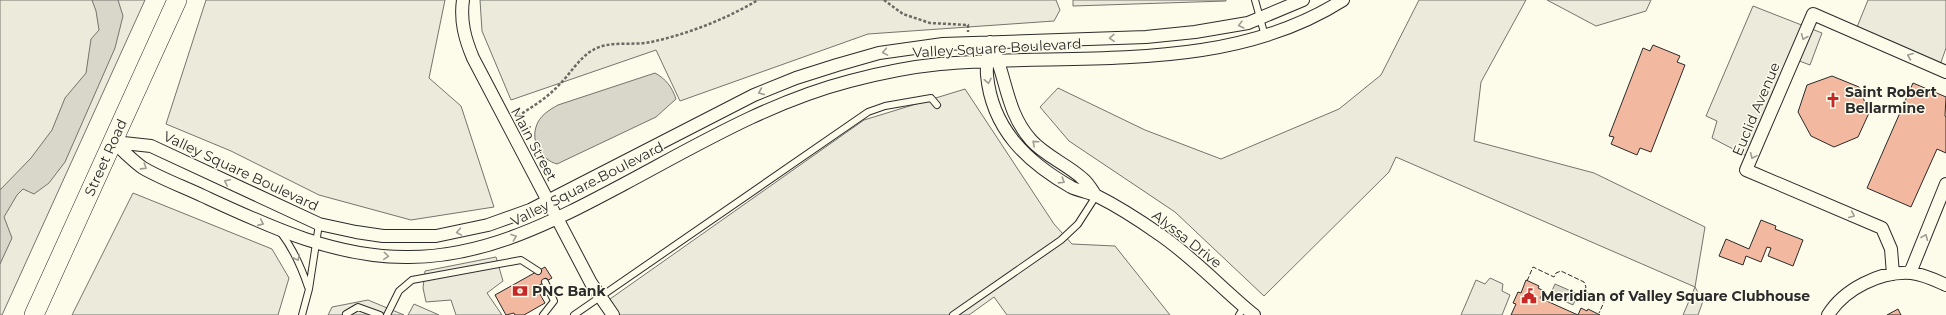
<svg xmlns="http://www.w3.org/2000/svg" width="1946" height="315" viewBox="0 0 1946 315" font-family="Montserrat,sans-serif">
  <rect width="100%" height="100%" fill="#fdfbea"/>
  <path fill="#ecebdb" stroke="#74746e" d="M0 0H145L2 315H0Z
    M206 0H445L429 78 461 106 494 207 411 220 319 195 231 151 166 124Z
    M480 0H1056L1060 10 1054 21 868 34 680 101 656 50 511 100 482 31Z
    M1419 0H1526L1481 82 1474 141 1594 173 1705 227 1695 287 1703 301 1698 315H1683L1695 287 1396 157 1389 172 1264 296 1175 212 1069 141 1040 107 1058 88 1145 130 1221 159 1339 109 1381 75Z
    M1547 0H1651L1646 11 1596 26Z
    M133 193 272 249 289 278 278 315H72Z"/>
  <path fill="#eceadb" stroke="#74746e" d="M1073 0H1226V1L1073 6Z
    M1868 0H1946V48L1939 68 1855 32Z
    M1753 6 1822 33 1810 65 1794 59 1752 159 1712 138 1717 121 1706 116Z
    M965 89 1054 224 1072 244 1115 246 1170 315H1007L994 297 969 315H620L610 299 864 120Z
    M496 257 503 281 487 293 502 315H456L451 300 426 302 423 288 425 271Z
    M1490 278 1503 284 1502 291 1510 295 1502 315H1461L1476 280 1485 284Z
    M368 300 404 315H328L332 307Z
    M414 304 439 315H408Z"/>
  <path fill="#d8d7c9" stroke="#74746e" d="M92 0H118L123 16 115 48 65 162 49 183 34 194 23 189 17 195 4 217 12 238 0 264V190L31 158 52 130 65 98 86 73 91 39 99 30 96 11Z
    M655 73C666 79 672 87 676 99L656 117 557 164C542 160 531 143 536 127 539 116 549 110 558 105Z
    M1555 284 1578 294 1573 305 1555 297 1554 300 1549 297Z"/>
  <path fill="#f2b8a0" stroke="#2b2b2b" d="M1653 45 1680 56 1677 62 1685 65 1651 152 1640 148 1637 155 1611 144 1614 137 1609 136 1643 48 1650 51Z
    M1832 76 1859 87 1869 113 1858 137 1834 147 1811 136 1798 112 1807 85Z
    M1913 83 1946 97 1945 116 1946 117V153L1937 149 1911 207 1867 188Z
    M1761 220 1776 226 1775 229 1803 240 1793 266 1768 256 1771 248 1767 247 1761 262 1746 256 1743 265 1719 256 1726 239 1749 249Z
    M545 267 552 278 536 287 545 303 524 315H515L514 313 506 315 495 295Z
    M1526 280 1539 286 1538 288 1544 291 1540 298 1578 315 1581 308 1587 311 1588 309 1600 315H1511L1516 304 1513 303 1518 292 1521 293Z
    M1898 309 1901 315H1887Z"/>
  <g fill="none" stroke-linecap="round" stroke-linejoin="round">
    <g stroke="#2b2b2b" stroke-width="8">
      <path id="lane" d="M1255 0 1265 36
        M281 233C294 250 301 266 308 287
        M346 314 358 307 380 315
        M302 315 309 289 319 224
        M387 315 399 291 412 280 521 260 538 271
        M543 315 554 301 545 282
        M574 315 868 112 885 106 931 98 937 105
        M953 315 1061 240 1078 224 1096 196
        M1239 315 1244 307"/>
    </g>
    <g stroke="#2b2b2b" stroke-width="14">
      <path id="street" d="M463 0C460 21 465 39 473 58L591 283 613 315
        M990 42C989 53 986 64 987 75 992 129 1027 162 1071 187 1079 191 1089 192 1097 196 1119 207 1139 220 1159 234 1193 257 1222 289 1254 315
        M995 53C1007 84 1008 114 1031 140 1045 156 1067 164 1083 179 1088 183 1092 190 1096 196
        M114 142C123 151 133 161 143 168 162 179 184 187 203 196 268 226 335 258 409 257 487 257 556 220 624 184 697 145 769 102 850 81 880 73 910 67 940 64 1074 52 1224 76 1343 0
        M114 142 151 146 319 224 356 232 383 236H436L488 225 530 210 754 95 796 78 837 65 879 53 943 44 1146 37 1195 32 1248 23 1303 0
        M1910 273 1946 184
        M1893 274 1891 249 1882 228 1746 170 1813 14 1946 72
        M1828 315C1844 289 1880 271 1911 273 1923 274 1935 280 1946 285"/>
    </g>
    <g stroke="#2b2b2b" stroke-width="20">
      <g id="primary">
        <path id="s1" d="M34 315 177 0"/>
      </g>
    </g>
    <path stroke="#6a6964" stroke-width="2.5" stroke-dasharray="3 2" stroke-linecap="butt" d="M884 0 903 14 930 23 968 25V32
      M518 116C532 107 547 98 559 85 570 74 580 57 593 50 610 40 632 46 651 42 688 34 726 19 758 0"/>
    <use href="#lane" stroke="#fdfbea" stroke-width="6"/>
    <use href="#street" stroke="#fdfbea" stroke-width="12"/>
    <use href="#primary" stroke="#fdfbea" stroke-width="19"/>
    <path stroke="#2b2b2b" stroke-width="1" stroke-dasharray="5 2" stroke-linecap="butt" d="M1527 281 1533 267 1554 277 1556 273 1561 271 1584 282 1586 287 1584 291 1605 300 1599 313"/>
  </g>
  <defs><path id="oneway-chevron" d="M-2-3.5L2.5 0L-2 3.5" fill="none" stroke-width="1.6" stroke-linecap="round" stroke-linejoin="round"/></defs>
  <g stroke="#9e9d94">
    <use href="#oneway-chevron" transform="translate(1241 25) rotate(166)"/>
    <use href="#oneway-chevron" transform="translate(1804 37) rotate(113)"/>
    <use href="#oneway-chevron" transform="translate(1112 38) rotate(178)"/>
    <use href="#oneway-chevron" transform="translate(885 52) rotate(170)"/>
    <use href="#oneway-chevron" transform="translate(1910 56) rotate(-157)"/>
    <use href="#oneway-chevron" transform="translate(988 81) rotate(79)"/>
    <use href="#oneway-chevron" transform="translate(761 92) rotate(158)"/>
    <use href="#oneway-chevron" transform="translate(1035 143) rotate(-138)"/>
    <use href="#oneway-chevron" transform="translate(1753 156) rotate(114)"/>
    <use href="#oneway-chevron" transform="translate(144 167) rotate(32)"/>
    <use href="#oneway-chevron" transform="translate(1062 181) rotate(32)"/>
    <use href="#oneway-chevron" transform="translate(227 182) rotate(-154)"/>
    <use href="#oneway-chevron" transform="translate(1852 215) rotate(23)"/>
    <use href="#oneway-chevron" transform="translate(261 223) rotate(24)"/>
    <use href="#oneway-chevron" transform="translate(459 232) rotate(170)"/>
    <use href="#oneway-chevron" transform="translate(514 237) rotate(-20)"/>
    <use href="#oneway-chevron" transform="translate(1925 237) rotate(-68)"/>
    <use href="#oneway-chevron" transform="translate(386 256) rotate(5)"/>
    <use href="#oneway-chevron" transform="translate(297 258) rotate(64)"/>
  </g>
  <defs>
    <g id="church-bare" transform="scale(1.2)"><path d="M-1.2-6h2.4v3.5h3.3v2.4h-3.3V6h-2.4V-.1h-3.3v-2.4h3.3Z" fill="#c62828" stroke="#fdfbea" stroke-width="2.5" paint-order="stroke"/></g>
    <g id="bank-bare" transform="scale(1.2)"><path d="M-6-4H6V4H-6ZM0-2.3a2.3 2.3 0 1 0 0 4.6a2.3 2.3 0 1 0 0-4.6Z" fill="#c62828" stroke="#fdfbea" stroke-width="2.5" paint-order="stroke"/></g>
    <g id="civic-bare" transform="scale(1.2)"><path d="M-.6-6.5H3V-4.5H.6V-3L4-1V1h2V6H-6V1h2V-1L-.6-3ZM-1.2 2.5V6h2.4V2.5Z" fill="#c62828" stroke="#fdfbea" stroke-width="2.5" paint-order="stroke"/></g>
  </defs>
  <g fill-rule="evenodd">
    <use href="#church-bare" x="1833" y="100"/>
    <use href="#bank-bare" x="520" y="291"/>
    <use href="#civic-bare" x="1529" y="296"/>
  </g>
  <g text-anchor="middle" stroke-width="3" stroke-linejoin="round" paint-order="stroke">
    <g font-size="14" fill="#2b2b2b" stroke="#fdfbea">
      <text transform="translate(997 48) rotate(-3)" y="5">Valley Square Boulevard</text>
      <text transform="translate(1756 109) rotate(-67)" y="5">Euclid Avenue</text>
      <text transform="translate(534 144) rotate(62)" y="5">Main Street</text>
      <text dy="5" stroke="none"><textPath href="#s1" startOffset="173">Street Road</textPath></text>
      <text transform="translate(241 171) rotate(25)" y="5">Valley Square Boulevard</text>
      <text transform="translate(587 184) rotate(-27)" y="5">Valley Square Boulevard</text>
      <text transform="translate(1187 239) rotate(38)" y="5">Alyssa Drive</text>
    </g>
    <g font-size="14" font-weight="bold" fill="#2b2b2b" stroke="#fdfbea" text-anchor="start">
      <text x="1845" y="97">Saint Robert<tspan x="1845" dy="16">Bellarmine</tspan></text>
      <text x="532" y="296">PNC Bank</text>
      <text x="1541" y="301">Meridian of Valley Square Clubhouse</text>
    </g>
  </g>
</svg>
